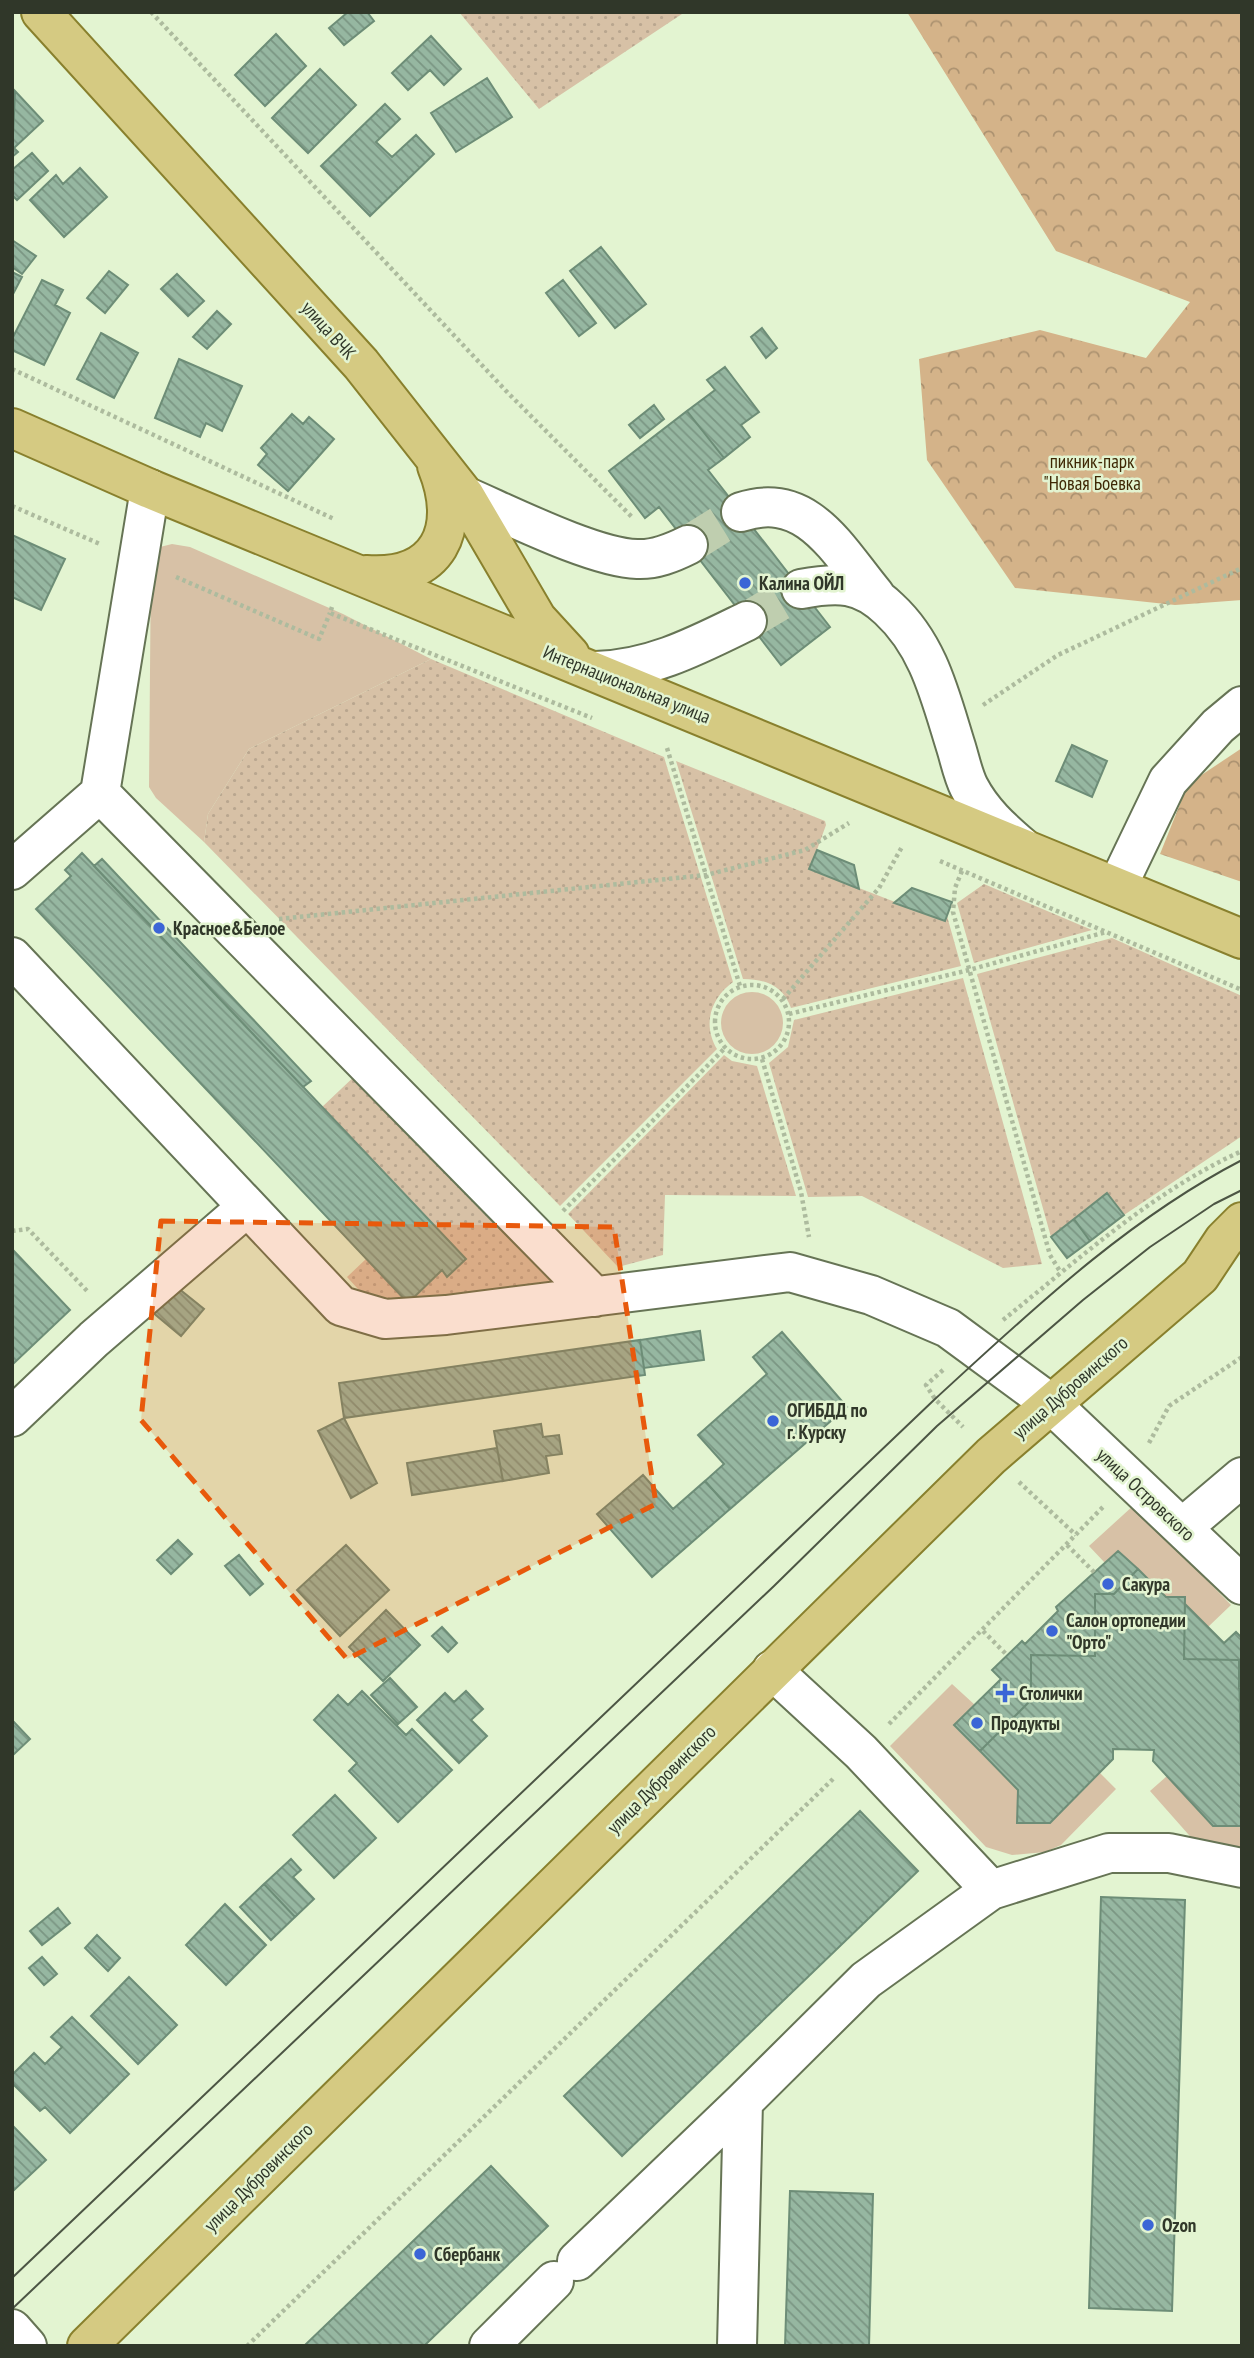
<svg xmlns="http://www.w3.org/2000/svg" width="1254" height="2358" viewBox="0 0 1254 2358" font-family="'PT Sans Narrow',sans-serif">
  <defs>
    <pattern id="forest-crowns" width="20" height="18" patternUnits="userSpaceOnUse" patternTransform="scale(1.75)"><rect width="20" height="18" fill="#d4b389"/><path d="M2 6a3 3 0 1 1 6 0M12 15a3 3 0 1 1 6 0" fill="none" stroke="#ac9270"/></pattern>
    <pattern id="park-dots" width="8" height="8" patternUnits="userSpaceOnUse" patternTransform="scale(1.75)"><rect width="8" height="8" fill="#d7c1a6"/><path d="M2 2h.1M6 6h.1" fill="none" stroke="#b9a68f" stroke-width="1.8" stroke-linecap="round"/></pattern>
    <pattern id="building-back-hatch" width="6" height="6" patternUnits="userSpaceOnUse" patternTransform="scale(1.75)"><rect width="6" height="6" fill="#96b7a1"/><path d="M-1 5l2 2M0 0l6 6M5-1l2 2" fill="none" stroke="#7b9683"/></pattern>
  </defs>
  <rect width="100%" height="100%" fill="#e3f4d1"/>
  <path fill="#d7c1a6" d="M172 544 190 547 343 614 431 659 249 749 208 814 204 842 156 798 149 787 151 556 156 548Z
    M721 1023a31 31 0 1 1 62 0a31 31 0 1 1-62 0Z
    M1134 1505 1231 1605 1208 1627 1185 1604V1597H1166L1119 1551 1105 1563 1089 1546Z
    M952 1684 975 1705 954 1726 1018 1790 1017 1823 1099 1772 1116 1789 1061 1845 1045 1852 1012 1855 986 1847 890 1746Z
    M1167 1776 1242 1826V1854L1196 1843 1150 1791Z"/>
  <path fill="url(#forest-crowns)" d="M907 12H1242V600L1175 605 1015 588 927 460 919 359 1040 330 1146 358 1190 302 1056 251Z
    M1242 748V882L1160 854 1188 784Z"/>
  <path fill="url(#park-dots)" d="M459 12H685L539 109Z
    M431 659 664 757 733 982C711 998 702 1024 717 1049L560 1206 204 842 208 814 249 749Z
    M676 761 825 821 826 825 810 869 944 921 947 916 961 966 791 1008C783 986 766 979 743 979Z
    M984 884 1092 930 974 963 957 903Z
    M1112 938 1242 996V1136L1124 1215 1107 1194 1051 1237 977 974Z
    M963 978 1042 1264 1003 1268 862 1196 808 1197 769 1063 788 1047 794 1020Z
    M724 1055 732 1061 757 1066 796 1196 665 1195 663 1255 618 1267 568 1214Z
    M359 1072 566 1287 391 1310 368 1300 347 1277 366 1259 408 1303 442 1270 447 1276 322 1107Z"/>
  <path fill="url(#building-back-hatch)" stroke="#6d8d77" stroke-width="2" d="M348 12H367L374 21 344 45 329 28Z
    M276 34 306 66 265 106 235 75Z
    M431 36 461 69 444 85 430 70 408 90 392 73Z
    M320 69 356 105 308 153 272 118Z
    M487 78 512 117 456 152 431 113Z
    M15 91 43 121 14 148 18 152 12 157Z
    M385 104 400 119 376 142 392 157 416 135 434 154 370 216 321 166Z
    M32 153 48 171 17 200 12 195V170Z
    M80 168 107 197 64 237 30 200 56 175 63 184Z
    M12 240 36 256 22 274 12 267Z
    M601 247 646 304 615 328 570 271Z
    M109 271 128 285 105 313 87 298Z
    M12 272 22 277 12 296Z
    M177 274 204 301 188 316 161 289Z
    M42 280 63 290 55 305 70 313 44 365 12 350V339Z
    M563 280 596 323 579 336 546 293Z
    M217 311 231 324 207 349 193 337Z
    M762 328 777 348 766 358 751 337Z
    M101 333 138 353 114 398 77 379Z
    M179 359 242 386 222 431 206 423 200 437 155 418Z
    M725 367 759 412 741 425 750 437 724 458 687 411 715 390 707 380Z
    M654 405 664 419 640 438 629 425Z
    M687 411 724 458 708 470 830 627 781 665 659 507 645 518 609 471Z
    M292 414 303 424 309 417 334 439 288 491 258 465 267 454 261 448Z
    M12 535 65 559 41 610 12 597Z
    M1072 745 1107 761 1092 797 1056 781Z
    M817 850 854 865 859 889 809 869Z
    M82 853 466 1259 447 1277 442 1270 408 1303 36 909 71 876 65 870Z
    M102 859 311 1081 303 1087 94 866Z
    M912 888 952 902 945 921 894 903Z
    M1107 1193 1124 1215 1090 1241 1074 1219Z
    M1074 1219 1090 1241 1067 1258 1051 1237Z
    M13 1250 70 1310 12 1365V1251Z
    M173 1284 204 1309 181 1336 151 1311Z
    M700 1331 704 1360 644 1368 640 1340Z
    M782 1332 847 1407 730 1509 705 1481 724 1464 698 1435 767 1374 753 1357Z
    M640 1340 645 1375 344 1418 339 1383Z
    M344 1418 377 1483 351 1498 318 1431Z
    M541 1424 543 1437 559 1435 562 1454 546 1456 549 1473 503 1481 494 1431Z
    M497 1448 503 1481 412 1495 407 1463Z
    M643 1475 673 1509 705 1481 730 1509 652 1577 597 1514Z
    M178 1540 192 1554 171 1574 157 1560Z
    M346 1545 389 1590 340 1636 297 1590Z
    M1118 1551 1138 1569 1114 1594H1095V1656L1031 1655V1700L980 1751 954 1725 1001 1679 992 1670 1022 1641 1025 1644 1058 1611 1056 1607Z
    M239 1555 263 1584 250 1595 225 1566Z
    M1138 1569 1166 1597H1185L1184 1659 1239 1660 1242 1826H1213L1153 1761 1154 1750 1113 1749V1759L1050 1823H1017L1018 1790 980 1751 1031 1700V1655L1095 1656V1594H1114Z
    M1185 1604 1224 1643 1236 1632 1242 1638V1684L1239 1687V1660L1184 1659Z
    M386 1610 420 1645 383 1681 349 1647Z
    M442 1627 457 1643 448 1652 432 1636Z
    M390 1678 417 1707 398 1724 371 1695Z
    M362 1691 406 1735 412 1729 452 1770 398 1822 349 1771 357 1763 314 1720 338 1695 348 1705Z
    M466 1691 483 1709 471 1720 487 1736 459 1763 417 1720 445 1693 454 1702Z
    M12 1720 30 1739 12 1756Z
    M335 1795 376 1838 334 1878 293 1835Z
    M860 1811 918 1871 622 2156 564 2096Z
    M291 1859 301 1870 293 1877 314 1899 295 1917 264 1884Z
    M264 1884 295 1917 271 1940 240 1907Z
    M1101 1897 1185 1900 1172 2311 1089 2308Z
    M225 1904 266 1945 226 1985 186 1945Z
    M58 1908 70 1923 42 1945 30 1931Z
    M97 1935 120 1958 108 1971 85 1948Z
    M42 1957 57 1974 44 1985 29 1968Z
    M129 1977 177 2025 138 2064 91 2016Z
    M72 2017 129 2074 70 2133 45 2107 40 2111 12 2083V2075L34 2053 45 2064 62 2047 51 2037Z
    M12 2125 46 2160 12 2192Z
    M491 2166 548 2226 424 2346H304Z
    M790 2191 873 2194 869 2346H785Z"/>
  <g fill="none" stroke-linecap="round" stroke-linejoin="round">
    <path stroke="#bfceaf" stroke-width="38" stroke-dasharray="38 19" stroke-linecap="butt" d="M688 545 741 512
      M747 621 801 589"/>
    <g stroke="#667455" stroke-width="42">
      <path id="minor" d="M150 489 100 793 595 1297
        M465 496C507 514 594 558 637 559 655 560 672 553 688 545
        M741 512C808 490 838 551 875 595
        M801 589C838 582 861 582 889 609 929 646 940 696 956 747 960 760 963 775 969 787 982 812 1001 829 1022 847
        M595 671C651 670 698 645 747 621
        M12 870 100 793
        M1117 887 1168 781 1218 726 1242 706
        M12 957 341 1306 385 1319 446 1315 790 1272 871 1295 948 1328 1050 1403 1242 1585
        M12 1417 94 1339 246 1208
        M1183 1527 1242 1477
        M991 1890 1109 1853H1169L1242 1868
        M577 2261 743 2102
        M12 2329 27 2346
        M489 2346 554 2281
        M737 2346 743 2102 866 1980 991 1890 861 1752 772 1670"/>
    </g>
    <g stroke="#89802d" stroke-width="42">
      <path id="major" d="M41 12 361 364 465 496 537 619 570 655
        M12 428 150 489 1242 939
        M366 575C438 580 463 530 437 466
        M87 2346 991 1456 1200 1276 1224 1240 1242 1222"/>
    </g>
    <path stroke="#adbb9e" stroke-width="4.5" stroke-dasharray="3.5 3.5" stroke-linecap="butt" d="M151 12 508 393 632 517
      M12 369 334 519
      M12 506 100 544
      M176 577 319 639 330 613
      M332 607 330 613 592 718
      M983 705 1058 655 1242 568
      M667 748 740 986
      M940 861 1242 990
      M962 871 955 888 953 912 1050 1255 1061 1273
      M279 919 706 875 805 850 849 823
      M715 1022a37 37 0 1 1 74 0a37 37 0 1 1-74 0Z
      M783 999 879 888 903 845
      M789 1014 969 970 1106 932
      M762 1059 801 1192 809 1237
      M563 1211 725 1048
      M12 1231 28 1229 89 1293
      M1003 1320C1078 1260 1153 1191 1242 1151
      M943 1370 926 1385 935 1399 963 1427
      M1149 1443 1169 1406 1242 1357
      M1019 1482 1076 1535
      M1067 1545 1095 1573
      M983 1631 1007 1655
      M889 1724 1104 1506
      M247 2346 833 1779"/>
    <use href="#minor" stroke="#fff" stroke-width="38"/>
    <use href="#major" stroke="#d5ca82" stroke-width="38"/>
    <path stroke="#4c5544" stroke-width="2" d="M12 2278 935 1399C1030 1312 1126 1220 1242 1160
      M12 2309 774 1586 937 1426 1083 1300 1150 1247 1214 1204 1242 1190"/>
  </g>
  <path fill="#e8590c" fill-opacity="0.2" stroke="#e8590c" stroke-width="5" stroke-dasharray="14 9" stroke-linejoin="round" d="M161 1221 614 1227 656 1504 347 1659 141 1420Z"/>
  <g fill="#3b65d6" stroke="#e3f4d1" stroke-width="2.5">
    <circle cx="745" cy="583" r="7"/>
    <circle cx="159" cy="928" r="7"/>
    <circle cx="773" cy="1421" r="7"/>
    <circle cx="1108" cy="1584" r="7"/>
    <circle cx="1052" cy="1631" r="7"/>
    <path d="M1001.5 1682.5h7v7h7v7h-7v7h-7v-7h-7v-7h7z"/>
    <circle cx="977" cy="1723" r="7"/>
    <circle cx="1148" cy="2225" r="7"/>
    <circle cx="420" cy="2254" r="7"/>
  </g>
  <g text-anchor="middle" stroke-width="5" stroke-linejoin="round" paint-order="stroke">
    <g font-size="19" fill="#303729" stroke="#e3f4d1">
      <text transform="translate(329 330) rotate(48)" y="7">улица ВЧК</text>
      <text transform="translate(627 684) rotate(22)" y="7">Интернациональная улица</text>
      <text transform="translate(1070 1387) rotate(-41)" y="7">улица Дубровинского</text>
      <text transform="translate(1146 1494) rotate(43)" y="7">улица Островского</text>
      <text transform="translate(661 1779) rotate(-45)" y="7">улица Дубровинского</text>
      <text transform="translate(258 2177) rotate(-45)" y="7">улица Дубровинского</text>
    </g>
    <g font-size="19" fill="#3e2704" stroke="#e3f4d1">
      <text x="1092" y="468">пикник-парк<tspan x="1092" dy="22">"Новая Боевка</tspan></text>
    </g>
    <g font-size="19" font-weight="bold" fill="#303729" stroke="#e3f4d1" text-anchor="start">
      <text x="759" y="590">Калина ОЙЛ</text>
      <text x="173" y="935">Красное&amp;Белое</text>
      <text x="787" y="1417">ОГИБДД по<tspan x="787" dy="22">г. Курску</tspan></text>
      <text x="1122" y="1591">Сакура</text>
      <text x="1066" y="1627">Салон ортопедии<tspan x="1066" dy="22">"Орто"</tspan></text>
      <text x="1019" y="1700">Столички</text>
      <text x="991" y="1730">Продукты</text>
      <text x="1162" y="2232">Ozon</text>
      <text x="434" y="2261">Сбербанк</text>
    </g>
  </g>
  <rect width="1254" height="2358" fill="none" stroke="#303729" stroke-width="28"/>
</svg>
